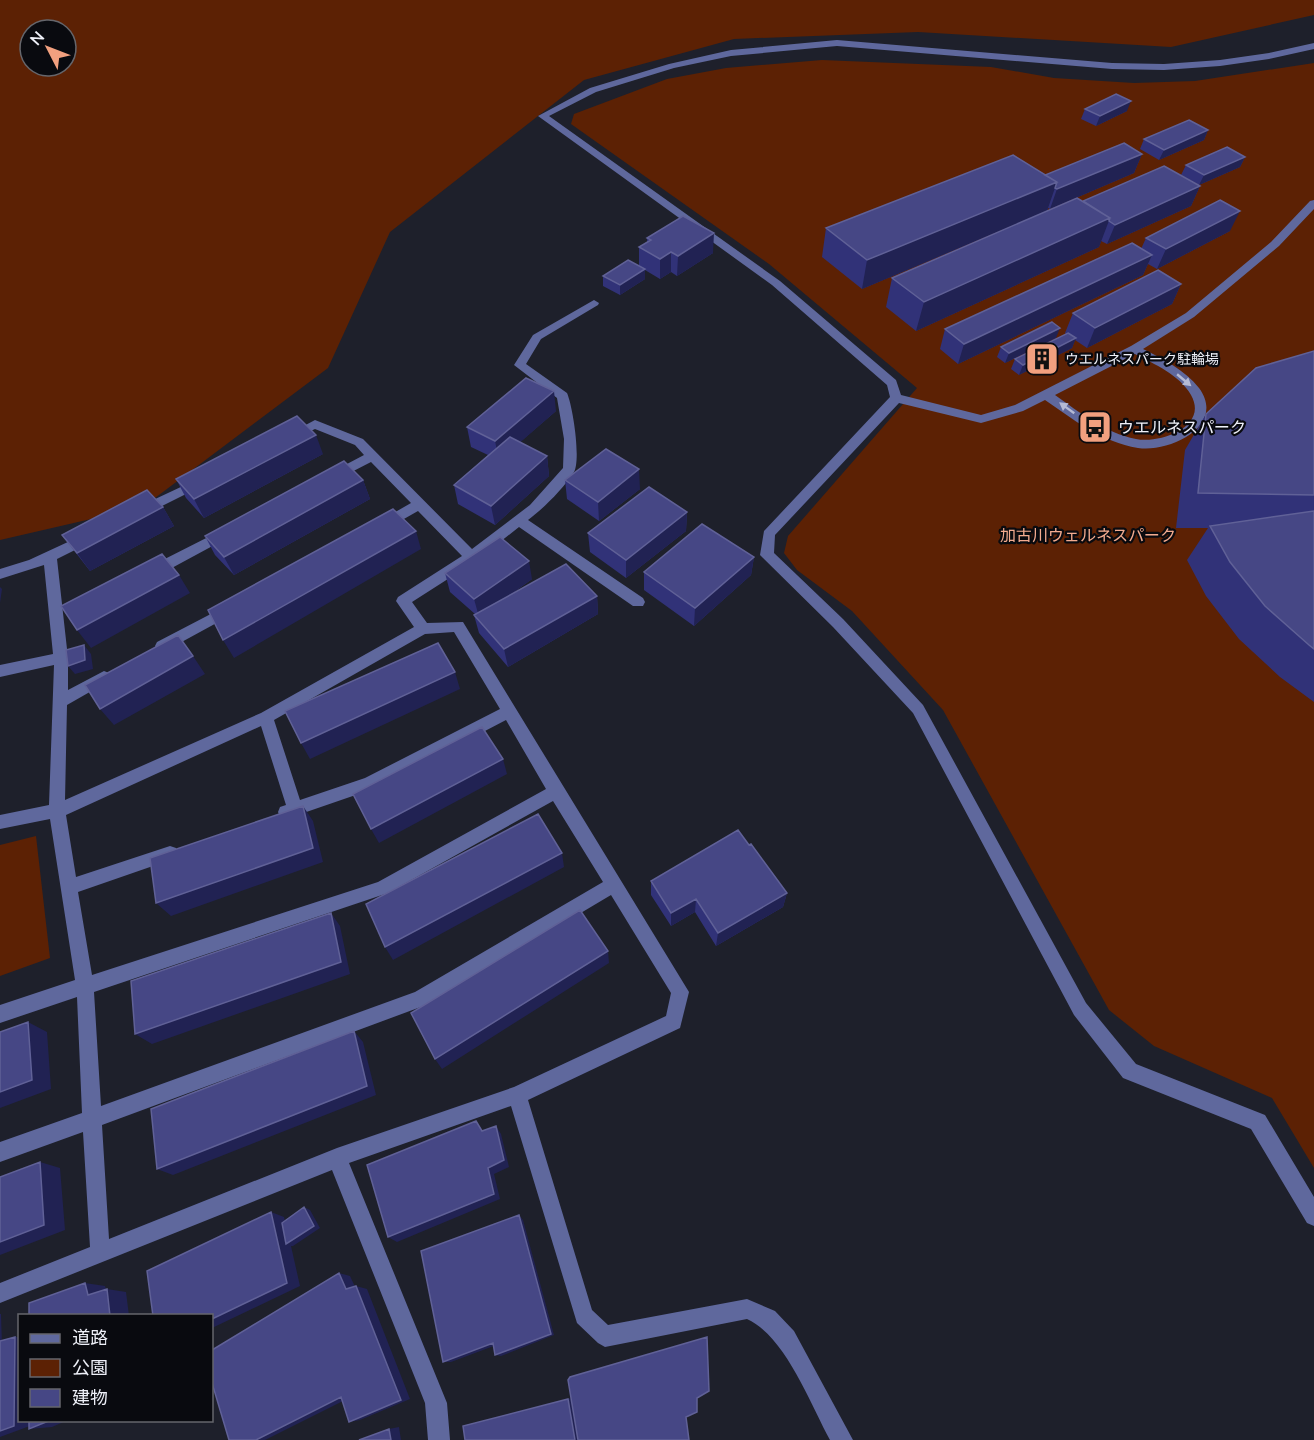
<svg xmlns="http://www.w3.org/2000/svg" width="1314" height="1440" viewBox="0 0 1314 1440" font-family="Mulish,'Noto Sans JP',sans-serif">
  <rect width="100%" height="100%" fill="#1e202b"/>
  <path fill="#5c2104" fill-rule="evenodd" d="M0 0H1314V15L1171 47 918 32 734 39 584 80 390 232 328 368 143 507 0 540ZM30 30H66V66H30Z
    M822 60 991 67 1054 78 1134 83 1195 81 1314 63V1168L1272 1098 1154 1046 1109 1010 943 710 852 611 797 570 784 553 788 536 917 388 769 264 571 124 574 114 667 79 726 68Z
    M36 836 50 958 0 976V845Z"/>
  <g fill="none" stroke-linecap="round" stroke-linejoin="round">
    <path fill="#5f689d" fill-rule="evenodd" d="M837 40 1112 63 1164 64 1220 60 1269 53 1314 43V49L1269 59 1220 66 1164 70 1112 69 837 46 731 56 674 68 596 92 549 116 780 281 896 380 901 395 981 415 1015 405 1131 346 1186 313 1271 242 1310 201 1314 200V209L1279 246 1194 317 1143 349C1163 359 1185 370 1199 388 1227 426 1169 453 1138 448 1102 442 1074 420 1045 400L1023 411 981 423 899 403 775 535 774 553 843 619 923 705 1086 1003 1136 1064 1265 1115 1314 1197V1226L1307 1223 1251 1129 1123 1078 1074 1015 913 713 833 627 760 555 764 531 890 397 887 385 772 285 538 116 590 88 669 64 731 50ZM1135 354C1154 364 1180 375 1191 395 1209 427 1160 444 1136 439 1105 433 1079 412 1055 395Z
      M594 300 599 303 598 305 541 339 526 364 567 393C573 407 581 459 574 472 563 489 544 508 528 520L643 598 645 602 643 606H633L519 527 476 561 412 602 427 623 463 622 689 992 680 1028 528 1100 592 1310 608 1325 747 1299 775 1311 794 1331 853 1440H830C810 1403 785 1336 747 1319L605 1347 598 1343 577 1323 511 1106 349 1163 447 1403 450 1440H428L425 1403 332 1170 0 1303V1283L90 1247 83 1132 0 1162V1142L82 1113 77 997 0 1023V1005L75 980 50 819 0 829V815L49 805 54 665 0 677V665L53 654 44 565 0 579V569L29 560 83 535 88 533 95 538 93 541 57 559 68 658V690L104 671 109 673 111 677 109 681 67 705 65 800 261 713 414 627 396 601 398 597 462 556 418 511 388 528H378L376 525 378 522 411 503 371 462 336 480H328L326 477 328 474 364 455 355 445 315 429 291 440 285 436 315 420 363 439 472 549 530 505 563 468 564 439 557 398 514 365 533 335ZM454 632 500 709 365 778 300 800 274 720 425 634ZM506 720 546 789 378 882 92 975 78 892 176 858 178 853 176 848 170 846 76 877 66 815 261 726 286 805 280 807 278 812 280 817 286 819 376 788ZM553 801 603 882 415 992 101 1106 94 992 388 893ZM611 895 671 993 666 1016 514 1087 337 1148 109 1239 102 1125 426 1005Z
      M200 478 204 479 206 482 204 485 146 514 141 516 135 511 136 508Z
      M226 528 231 530 233 533 231 536 157 576H147L145 572 147 568Z
      M228 605 235 610 233 614 167 650H157L155 646 157 642Z"/>
  </g>
  <path fill="#313278" d="M1085 109 1127 111 1096 126 1081 119Z
    M1208 130 1204 140 1159 160 1140 149 1144 139Z
    M1142 154 1134 173 1050 209 1048 208 1047 211 1083 201 1200 186 1191 206 1107 244 1101 241 1099 247 916 331 886 307 892 278 1039 214 862 289 822 257 826 228 1045 175Z
    M1245 157 1240 167 1199 185 1181 175 1186 165Z
    M1230 231 1157 269 1148 264 1143 275 958 364 940 349 945 329 1141 249 1146 238Z
    M647 238 713 253 677 276 671 272 660 279 645 270V279L620 295 603 286V276L639 266V247L647 243Z
    M1181 284 1172 304 1087 348 1075 340 1072 348 1019 375 1011 369 1015 359 1066 334 1065 333 1073 313Z
    M1056 338 1005 363 997 357 1001 347Z
    M1314 351V702L1280 677 1239 639 1206 596 1187 560 1208 528H1176L1185 450 1206 414Z
    M556 411 520 442 547 456 549 476 495 525 458 504 454 485 488 455 471 447 467 427Z
    M323 454 204 518 186 498 176 479Z
    M363 480 370 499 234 575 215 555 205 536Z
    M565 480 640 489 599 521 567 499Z
    M163 507 174 526 90 571 62 535Z
    M687 512 686 531 626 578 590 552 588 533Z
    M754 557 751 575 694 626 644 590V572Z
    M445 573 532 579 510 595 597 596 598 614 508 667 479 633 474 615 475 614 450 592Z
    M651 881 787 893 783 907 716 946 695 912 671 926 651 895Z"/>
  <path fill="#212253" d="M1131 101 1127 111 1096 126 1100 116Z
    M1208 130 1204 140 1159 160 1164 150Z
    M1142 154 1134 173 1050 209 1057 189Z
    M1245 157 1240 167 1199 185 1204 175Z
    M1057 182 1047 211 862 289 867 260Z
    M1200 186 1191 206 1107 244 1115 225Z
    M1240 211 1230 231 1157 269 1166 249Z
    M1110 218 1099 247 916 331 924 302Z
    M714 233 713 253 677 276 678 256Z
    M671 252V272L660 279V259Z
    M1152 255 1143 275 958 364 964 344Z
    M645 269V279L620 295V285Z
    M1181 284 1172 304 1087 348 1095 328Z
    M1060 328 1056 338 1005 363 1009 353Z
    M1076 338 1072 348 1019 375 1023 365Z
    M554 391 556 411 499 461 495 441Z
    M316 435 323 454 204 518 194 499Z
    M547 456 549 476 495 525 491 506Z
    M639 469 640 489 599 521 598 502Z
    M363 480 370 499 234 575 224 557Z
    M163 507 174 526 90 571 77 553Z
    M687 512 686 531 626 578V560Z
    M416 531 421 549 234 658 223 640Z
    M754 557 751 575 694 626 695 608Z
    M529 561 532 579 479 617 474 599Z
    M179 575 190 593 91 648 77 630Z
    M0 587 2 589 0 603Z
    M597 596 598 614 508 667 504 649Z
    M84 645 91 654 93 669 75 674 68 666Z
    M193 656 205 674 114 725 100 709Z
    M455 672 460 689 310 759 301 743Z
    M503 759 507 774 379 843 371 829Z
    M303 806 313 821 323 862 171 916 156 903Z
    M562 853 564 867 393 960 385 947Z
    M787 893 783 907 716 946 718 933Z
    M696 899 695 912 671 926V913Z
    M331 913 340 926 350 974 152 1044 135 1034Z
    M608 951 609 963 442 1069 435 1059Z
    M28 1022 47 1032 51 1089 0 1108V1092Z
    M354 1031 363 1042 376 1095 173 1175 157 1169Z
    M496 1126 501 1134 509 1167 494 1174 500 1199 397 1242 388 1237 488 1168Z
    M40 1162 60 1168 65 1230 0 1255V1242Z
    M304 1207 310 1210 320 1228 293 1246H291L300 1286 212 1328V1319L271 1212 284 1217 290 1242Z
    M519 1215 523 1220 554 1335 501 1356 495 1355Z
    M339 1273 350 1276 357 1291 346 1289Z
    M85 1283 105 1286 108 1297 88 1295Z
    M356 1286 367 1289 410 1399 360 1420 349 1422Z
    M107 1289 126 1292 129 1316H110Z
    M0 1314H1L2 1347H0Z
    M15 1337H20V1420H38V1423L0 1437V1431Z
    M493 1343 499 1344 451 1362H443Z
    M353 1396 265 1440H256L341 1397Z
    M572 1398 579 1440H575L568 1399Z
    M51 1420H68L52 1427 29 1429Z
    M399 1427 401 1440H391L389 1429Z"/>
  <path fill="#464785" stroke="#606197" stroke-width="1.5" d="M1116 94 1131 101 1100 116 1085 109Z
    M1189 120 1208 130 1164 150 1144 139Z
    M1124 143 1142 154 1057 189 1055 188 1057 182 1045 175Z
    M1227 147 1245 157 1204 175 1186 165Z
    M1013 155 1057 182 867 260 826 228Z
    M1164 166 1200 186 1115 225 1109 221 1110 218 1083 201Z
    M1077 198 1110 218 924 302 892 278Z
    M1220 200 1240 211 1166 249 1146 238Z
    M683 216 714 233 678 256 671 252 660 259 639 247 651 240 647 238Z
    M1132 243 1152 255 964 344 945 329Z
    M628 260 645 269 620 285 603 276Z
    M1158 270 1181 284 1095 328 1073 313Z
    M1052 322 1060 328 1009 353 1001 347Z
    M1068 333 1076 338 1023 365 1015 359Z
    M1314 351V495L1198 493 1206 414 1256 368Z
    M526 378 554 391 495 441 467 427Z
    M297 416 316 435 194 499 176 479Z
    M510 437 547 456 491 506 454 485Z
    M606 449 639 469 598 502 565 480Z
    M344 461 363 480 224 557 205 536Z
    M649 487 687 512 626 560 588 533Z
    M147 490 163 507 77 553 62 535Z
    M393 509 416 531 223 640 208 610Z
    M1314 511V649L1309 645 1265 606 1230 562 1210 526Z
    M702 524 754 557 695 608 644 572Z
    M500 537 529 561 474 599 445 573Z
    M162 554 179 575 77 630 61 606Z
    M566 564 597 596 504 649 474 615Z
    M178 635 193 656 100 709 85 685Z
    M438 643 455 672 301 743 285 711Z
    M84 645 85 660 68 666 66 650Z
    M482 727 503 759 371 829 353 794Z
    M303 806 313 848 156 903 150 858Z
    M538 814 562 853 385 947 366 904Z
    M738 830 749 845 751 844 787 893 718 933 696 899 671 913 651 881Z
    M580 910 608 951 435 1059 411 1013Z
    M331 913 341 962 135 1034 131 981Z
    M28 1022 32 1080 0 1092V1032Z
    M354 1031 367 1086 157 1169 151 1109Z
    M476 1121 482 1131 496 1126 504 1160 488 1168 494 1194 388 1237 367 1165Z
    M40 1162 44 1225 0 1242V1177Z
    M304 1207 314 1226 286 1244 282 1223Z
    M271 1212 287 1283 212 1319V1316H153L147 1271Z
    M519 1215 551 1334 495 1355 493 1343 443 1362 421 1251Z
    M339 1273 346 1289 356 1286 401 1400 349 1422 341 1397 256 1440H229L212 1383V1350Z
    M85 1283 88 1295 107 1289 110 1316H29V1303Z
    M15 1337 14 1426 0 1431V1341Z
    M707 1337 709 1391 697 1398V1412L686 1417 689 1440H578L568 1380 570 1377Z
    M568 1399 575 1440H465L463 1426Z
    M29 1420H51L29 1429Z
    M389 1429 391 1440H359Z"/>
  <defs><path id="oneway-solid" d="M-6-.8H1V-3.2L6.5 0L1 3.2V.8H-6Z" transform="scale(1.5)"/></defs>
  <g fill="#b5bad4">
    <use href="#oneway-solid" transform="translate(1184 380) rotate(40)"/>
    <use href="#oneway-solid" transform="translate(1067 408) rotate(-144)"/>
  </g>
  <defs>
    <g id="building-square" transform="scale(1.725)"><rect x="-9" y="-9" width="18" height="18" rx="4" fill="#f2a07f" stroke="#090a0f"/><path d="M-4-6H4V6H1V3H-1V6H-4ZM-2.5-4.3h1.7v1.8h-1.7ZM.8-4.3h1.7v1.8H.8ZM-2.5-1h1.7V.8h-1.7ZM.8-1h1.7V.8H.8Z" fill="#111"/></g>
    <g id="bus-square" transform="scale(1.725)"><rect x="-9" y="-9" width="18" height="18" rx="4" fill="#f2a07f" stroke="#090a0f"/><path d="M-5-6H5V4H4V6H2V4H-2V6H-4V4H-5ZM-3.5-4V0h7V-4ZM-3.5 1.2v1.5H-2V1.2ZM2 1.2v1.5H3.5V1.2Z" fill="#111"/></g>
  </defs>
  <g fill-rule="evenodd">
    <use href="#building-square" x="1042" y="359"/>
    <use href="#bus-square" x="1095" y="427"/>
  </g>
  <g text-anchor="middle" stroke-width="4.5" stroke-linejoin="round" paint-order="stroke">
    <g font-size="14" fill="#eef0f8" stroke="#090a0f" text-anchor="start">
      <text x="1065" y="364">ウエルネスパーク駐輪場</text>
    </g>
    <g font-size="16" fill="#eef0f8" stroke="#090a0f" text-anchor="start">
      <text x="1118" y="433">ウエルネスパーク</text>
    </g>
    <g font-size="16" fill="#f3ab8f" stroke="#090a0f">
      <text x="1088" y="541">加古川ウェルネスパーク</text>
    </g>
  </g>
  <rect x="18" y="1314" width="195" height="108" fill="#090a0f" stroke="#65666c" stroke-width="1.5"/>
  <rect x="30" y="1334" width="30" height="9" fill="#5f689d" stroke="#65666c" stroke-width="1.5"/>
  <text x="72" y="1344" font-size="18" fill="#eef0f8">道路</text>
  <rect x="30" y="1359" width="30" height="18" fill="#5c2104" stroke="#65666c" stroke-width="1.5"/>
  <text x="72" y="1374" font-size="18" fill="#eef0f8">公園</text>
  <rect x="30" y="1389" width="30" height="18" fill="#464785" stroke="#65666c" stroke-width="1.5"/>
  <text x="72" y="1404" font-size="18" fill="#eef0f8">建物</text>
  <g transform="translate(48 48) rotate(312)"><circle r="28" fill="#090a0f" stroke="#65666c" stroke-width="1.5"/>
  <path d="M0-4.5L10 22L0 15L-10 22Z" fill="#f2a07f"/>
  <text y="-9" font-size="16" font-weight="bold" text-anchor="middle" fill="#eef0f8">N</text>
  </g>
</svg>
